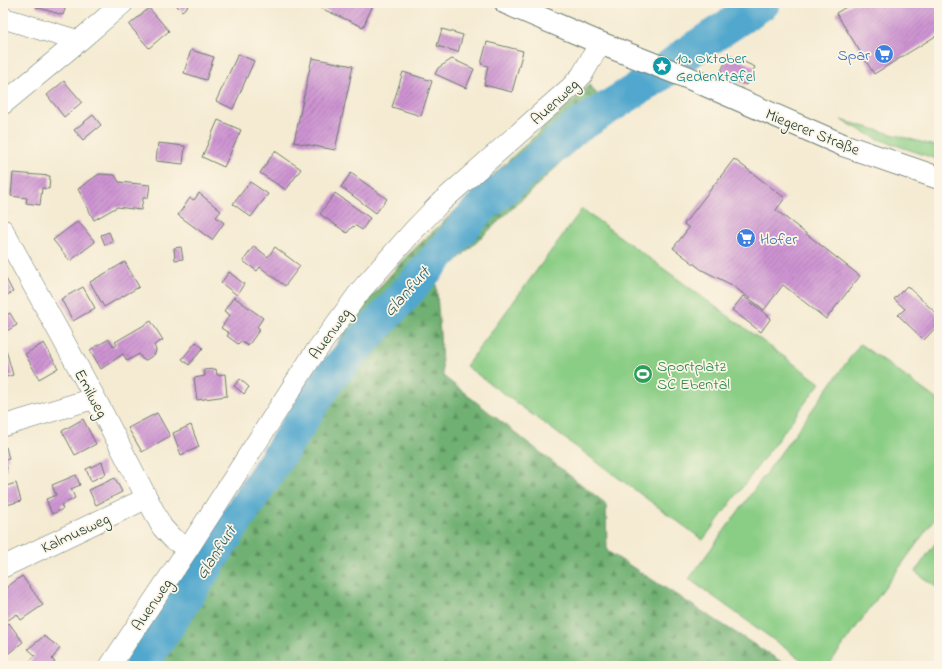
<svg xmlns="http://www.w3.org/2000/svg" width="942" height="669" viewBox="0 0 942 669" font-family="'Indie Flower',sans-serif">
  <defs>
    <pattern id="forest-firs" width="22" height="20" patternUnits="userSpaceOnUse"><rect width="22" height="20" fill="#6fb072"/><path d="M5 1l3.5 6h-7zM16 11l3.5 6h-7z" fill="#5b905e"/></pattern>
    <pattern id="building-hatch" width="6" height="6" patternUnits="userSpaceOnUse"><rect width="6" height="6" fill="#cd93d2"/><path d="M-1 1l2-2M0 6l6-6M5 7l2-2" fill="none" stroke="#a679ab"/></pattern>
  </defs>
  <rect width="100%" height="100%" fill="#fcf5e5"/>
  <filter id="ink" filterUnits="userSpaceOnUse"><feTurbulence type="fractalNoise" baseFrequency=".025" numOctaves="2"/><feDisplacementMap in="SourceGraphic" scale="8" xChannelSelector="R" yChannelSelector="G"/><feConvolveMatrix kernelMatrix="1 2 1 2 8 2 1 2 1" color-interpolation-filters="sRGB"/></filter>
  <filter id="wash" filterUnits="userSpaceOnUse"><feTurbulence type="fractalNoise" baseFrequency=".012" numOctaves="4" result="noise"/><feDisplacementMap in="SourceGraphic" scale="16" xChannelSelector="R" yChannelSelector="G"/><feGaussianBlur stdDeviation="0.9" result="paint"/><feColorMatrix in="noise" values="0 0 0 0 0 0 0 0 0 0 0 0 0 0 0 0 0 1.4 0 .05"/><feComposite in="paint" operator="in"/></filter>
  <g filter="url(#wash)">
    <rect width="100%" height="100%" fill="#f5ebd3"/>
    <path fill="#8acd85" stroke="#54855c" d="M841 120 939 147V160L878 139Z
      M582 209 820 383 703 540 466 366Z
      M860 344 939 401V513L828 666H810L689 579Z
      M939 538V589L915 572Z"/>
    <path fill="url(#forest-firs)" stroke="#477653" d="M589 85 614 113 436 280 443 376 606 504 607 551 788 666H126L358 312 407 256Z"/>
    <g fill="none" stroke-linecap="round" stroke-linejoin="round">
      <path stroke="#51a7cd" stroke-width="34" d="M141 666 330 377 416 282 478 210 574 129 655 78 687 53 763 3"/>
    </g>
    <g id="blocks">
      <path fill="url(#building-hatch)" d="M37 3H67L63 15 36 7Z
        M174 3H185L188 6 182 11Z
        M309 3H374L363 27Z
        M853 3H939V34L874 74 836 13Z
        M149 8 169 31 149 48 129 25Z
        M442 29 463 35 458 52 437 46Z
        M487 42 523 51 512 92 484 85 488 66 481 64Z
        M191 50 214 57 206 80 184 73Z
        M238 54 254 61 233 109 216 101Z
        M729 55 755 67 746 85 720 73Z
        M312 58 353 66 335 150 294 142Z
        M452 59 474 69 466 88 435 74 438 68Z
        M403 72 432 81 421 116 392 107Z
        M64 81 82 102 64 117 47 95Z
        M93 115 101 125 83 140 74 130Z
        M218 120 241 130 224 167 202 157Z
        M158 143 185 146 183 164 156 161Z
        M275 151 301 169 286 190 260 173Z
        M734 159 785 198 776 210 860 276 826 319 783 285 764 310 732 285 702 270 673 248 689 228 684 224Z
        M13 173 50 176 49 189 42 188 40 205 26 203 27 198 11 196Z
        M351 173 387 199 376 213 341 187Z
        M99 174 115 175 119 182 150 185 148 198H143L141 210 117 207 94 220 78 189Z
        M250 182 268 194 251 217 233 204Z
        M199 193 221 211 216 217 224 223 212 240 178 215 190 198 194 200Z
        M335 193 370 218 362 230 356 226 352 227 347 233 320 214Z
        M78 221 95 242 70 261 53 240Z
        M109 232 113 242 105 245 101 235Z
        M254 246 268 257 275 247 300 266 285 286 260 267 257 271 243 261Z
        M181 247 183 259 175 260 174 248Z
        M125 262 139 287 104 307 90 282Z
        M229 272 244 284 237 295 221 283Z
        M3 273 13 292 3 297Z
        M907 286 939 316V324L924 340 898 315 905 309 894 299Z
        M83 287 95 308 73 321 61 299Z
        M743 296 771 318 761 332 732 310Z
        M234 297 263 318 257 327 260 329 248 346 241 341 238 344 227 336 229 333 221 328 230 315 224 311Z
        M10 313 17 325 5 332 3 330V317Z
        M151 321 163 340 154 345 156 350 155 354 146 360 142 359 139 354 127 361 123 354 101 369 90 350 109 339 114 347 117 345 115 342Z
        M196 342 203 348 189 365 182 359Z
        M44 343 58 368 39 379 25 354Z
        M6 350 13 375 3 378V351Z
        M216 369 217 375 225 374 227 396 197 400 194 378 205 376 204 370Z
        M240 379 249 387 244 394 234 386Z
        M157 413 170 436 142 452 128 428Z
        M83 419 96 444 75 455 62 431Z
        M191 425 199 447 181 455 173 433Z
        M6 447 9 459 5 460 7 469 3 470V448Z
        M102 462 106 474 91 481 86 469Z
        M76 475 80 485 71 489 75 498 61 505 63 509 52 514 46 499 56 495 52 485Z
        M115 478 122 492 96 505 89 490Z
        M16 483 21 501 3 506V487Z
        M22 576 43 605 21 620 17 614 8 620 3 613V590Z
        M9 623 23 642 5 656 3 652V628Z
        M44 636 60 648 52 659 54 661 55 666H26L35 655 28 649Z"/>
    </g>
  </g>
  <g filter="url(#ink)">
    <use href="#blocks" fill-opacity="0" stroke="#6a7a6c" stroke-width="1"/>
    <g fill="none" stroke-linecap="round" stroke-linejoin="round">
      <g stroke="#6a7a6c" stroke-width="22">
        <path id="minor" d="M3 18 79 41
          M3 104 79 41 123 3
          M3 230 95 398 162 527 172 538 188 549
          M3 426 95 398
          M3 567 147 498
          M110 666 188 549 311 358 361 290 415 229 440 203 571 87 582 75 600 43"/>
      </g>
      <g stroke="#6a7a6c" stroke-width="24">
        <path id="secondary" d="M506 3 600 43 689 78 843 145 939 178"/>
      </g>
      <use href="#minor" stroke="#fff" stroke-width="21"/>
      <use href="#secondary" stroke="#fff" stroke-width="22"/>
    </g>
  </g>
  <defs>
    <g id="supermarket-disc" transform="scale(1)"><circle r="9.5" fill="#3f7fe0" stroke="#fcf5e5"/><path d="M-6-5.5h2.5l.6 2H6L4.5 2H-2.5L-4.4-4H-6ZM-1.5 3.2a1.3 1.3 0 1 0 .1 0ZM3 3.2a1.3 1.3 0 1 0 .1 0Z" fill="#fff"/></g>
    <g id="sight-disc" transform="scale(1)"><circle r="9.5" fill="#0f9aa8" stroke="#fcf5e5"/><path d="M0-6L1.8-2.2L6-1.7L2.9 1.2L3.7 5.4L0 3.3L-3.7 5.4L-2.9 1.2L-6-1.7L-1.8-2.2Z" fill="#fff"/></g>
    <g id="stadium-disc" transform="scale(1)"><circle r="9.5" fill="#2e9e5b" stroke="#fcf5e5"/><path d="M0-5a6.5 5 0 1 0 0 10a6.5 5 0 1 0 0-10ZM-3.5-1.8h7v3.6h-7Z" fill="#fff"/></g>
  </defs>
  <g fill-rule="evenodd">
    <use href="#supermarket-disc" x="884" y="54"/>
    <use href="#sight-disc" x="662" y="66"/>
    <use href="#supermarket-disc" x="746" y="238"/>
    <use href="#stadium-disc" x="643" y="374"/>
  </g>
  <g text-anchor="middle" stroke-width="3.5" stroke-linejoin="round" paint-order="stroke">
    <g font-size="16" fill="#366cbe" stroke="#fcf5e5" text-anchor="end">
      <text x="870" y="60">Spar</text>
      <text x="760" y="244" text-anchor="start">Hofer</text>
    </g>
    <g font-size="16" fill="#0d838f" stroke="#fcf5e5" text-anchor="start">
      <text x="676" y="63">10. Oktober<tspan x="676" dy="18">Gedenktafel</tspan></text>
    </g>
    <g font-size="16" fill="#1f3d34" stroke="#fcf5e5">
      <text transform="translate(554 101) rotate(-43)" y="6">Auenweg</text>
      <text transform="translate(813 131) rotate(22)" y="6">Miegerer Straße</text>
      <text transform="translate(329 333) rotate(-54)" y="6">Auenweg</text>
      <text transform="translate(92 393) rotate(62)" y="6">Emilweg</text>
      <text transform="translate(75 532) rotate(-25)" y="6">Kalmusweg</text>
      <text transform="translate(151 604) rotate(-56)" y="6">Auenweg</text>
    </g>
    <g font-size="16" fill="#27864d" stroke="#fcf5e5" text-anchor="start">
      <text x="657" y="371">Sportplatz<tspan x="657" dy="18">SC Ebental</tspan></text>
    </g>
    <g font-size="17" font-style="italic" fill="#2e5d62" stroke="#fcf5e5">
      <text transform="translate(406 291) rotate(-48)" y="6">Glanfurt</text>
      <text transform="translate(215 552) rotate(-57)" y="6">Glanfurt</text>
    </g>
  </g>
  <rect width="942" height="669" fill="none" stroke="#fcf5e5" stroke-width="16"/>
</svg>
